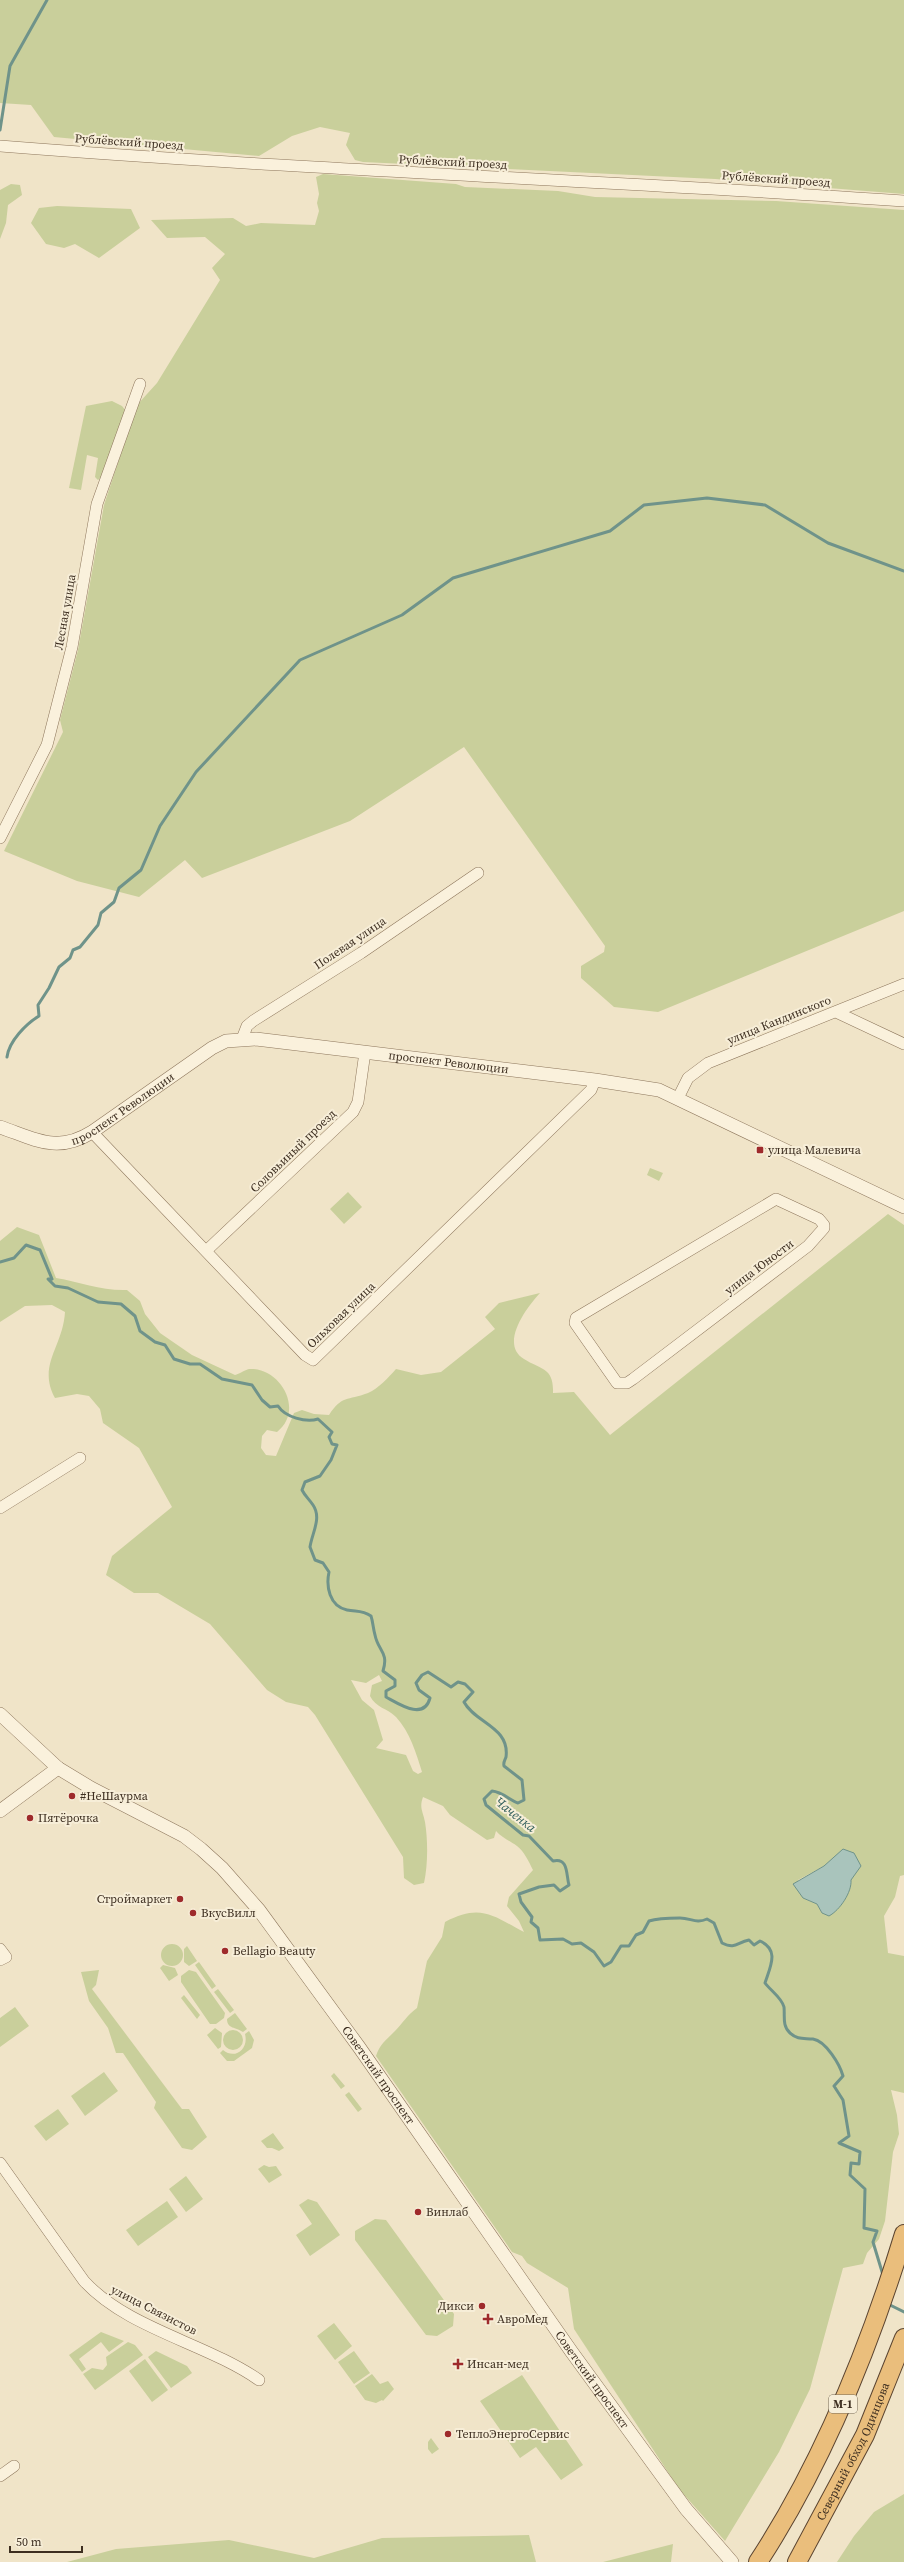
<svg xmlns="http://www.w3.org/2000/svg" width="904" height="2562" viewBox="0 0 904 2562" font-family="'Source Serif 4',serif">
  <rect width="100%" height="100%" fill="#f0e4c8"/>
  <path fill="#c9cf9b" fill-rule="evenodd" d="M0 0H904V194L715 179 363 162 355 160 346 145 350 133 320 127 292 136 259 156 54 137 31 105 0 103Z
    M323 174 456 184 465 187 558 191 595 197 776 201 904 210V911L658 1012 614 1007 581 978V966L604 952 605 946 464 747 350 821 202 878 185 860 139 897 77 881 4 851 63 732 60 720 78 650 104 505 137 405 157 383 220 280 212 268 225 254 205 237 167 238 151 220 233 218 246 226 261 223 315 225 319 211 317 203 319 194 316 177Z
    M11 184 20 185 22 195 8 205 6 223 0 239V190Z
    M57 206 131 209 140 228 99 258 75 244 64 248 46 244 31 223 39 208Z
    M112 401 122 406 126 411 103 475 98 480 95 477 98 458 87 455 81 490 69 488 86 406Z
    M650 1168 663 1173 659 1181 647 1175Z
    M348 1192 362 1207 344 1224 330 1209Z
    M888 1214 904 1225V1875L900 1876 895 1897 884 1916 888 1953 904 1956V2093L891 2090 897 2115 899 2134 893 2152 885 2221 879 2239 867 2253 863 2264 843 2268 810 2389 779 2452 725 2541 679 2489 574 2329 568 2288 527 2263 522 2256 512 2252 376 2056C380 2044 386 2040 395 2031 403 2023 407 2015 417 2008L427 1961 442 1937 445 1922C481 1903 493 1916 524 1932L519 1921 507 1906 509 1897 533 1870C529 1862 524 1851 517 1846 509 1840 502 1838 496 1831L494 1838 487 1840 450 1815 443 1806 423 1797C419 1808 423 1811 425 1822 428 1840 428 1865 424 1883L414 1885 404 1878 403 1857 315 1715 308 1707 286 1702 267 1690 210 1624 158 1593H134L106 1575 112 1556 172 1507 139 1448 103 1423 100 1409 89 1396 77 1394 55 1398C37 1365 63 1347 65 1312L52 1305 25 1306 0 1322V1241L17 1227 39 1235 56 1278C80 1282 102 1291 127 1290L140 1301 145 1314 160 1333 192 1355 235 1375C239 1374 245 1370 249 1369 280 1367 305 1410 277 1432L267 1430 262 1436 261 1448 266 1455 276 1456 294 1413 302 1410 314 1414 329 1415C342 1395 347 1401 368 1393 379 1388 388 1378 396 1369L421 1375 441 1372 495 1329 485 1317 499 1303 540 1293C527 1307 499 1344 524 1359 541 1370 554 1367 553 1393L574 1392 610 1435ZM379 1675 382 1681 372 1685 370 1696C376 1708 387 1708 396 1717 410 1732 416 1753 422 1772L418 1774 413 1771 406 1755 376 1748 383 1740 374 1710 362 1700 351 1680 366 1683ZM824 1866 822 1913 817 1904 803 1898 798 1880Z
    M161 1955a11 11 0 1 1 22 0a11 11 0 1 1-22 0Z
    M187 1946 197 1961 189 1966 184 1962V1949Z
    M199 1962 216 1986 212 1989 195 1965Z
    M163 1965 175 1968 178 1975 169 1981 160 1968Z
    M99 1970 96 1985 92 1989 182 2109H189L207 2137 192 2150 182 2148 154 2108 156 2102 123 2053H116L108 2028 89 2001 81 1972Z
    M189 1970 196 1972 225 2013 224 2018 216 2024H210L181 1982V1976Z
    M218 1989 234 2010 230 2013 214 1992Z
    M184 1995 200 2015 197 2019 181 1998Z
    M15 2007 29 2026 0 2047V2018Z
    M235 2013 247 2029 243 2032C236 2027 227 2029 227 2019Z
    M215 2028 222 2033 221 2047 218 2049 207 2035Z
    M223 2040a10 10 0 1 1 20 0a10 10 0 1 1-20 0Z
    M249 2031 254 2040 252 2048 234 2061H227L220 2053 223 2050C235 2060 249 2049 245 2034Z
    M104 2072 118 2091 85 2116 71 2096Z
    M334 2073 345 2086 341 2089 331 2076Z
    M349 2092 362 2109 358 2112 345 2095Z
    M58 2109 69 2124 46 2141 34 2126Z
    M273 2133 284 2148 279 2151 272 2148H267L261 2141Z
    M264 2165 269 2167 276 2166 282 2175 269 2183 258 2169Z
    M186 2176 203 2199 186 2212 169 2189Z
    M308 2199 317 2202 340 2235 310 2256 296 2235 312 2224 299 2205Z
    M167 2201 178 2217 138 2246 126 2230Z
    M375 2219 386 2220 454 2314 453 2326 437 2336 426 2335 355 2240V2231Z
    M334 2323 352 2346 335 2360 317 2336Z
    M101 2332 124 2341 109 2352 101 2342 79 2359 86 2369 82 2372 69 2355Z
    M128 2342 135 2345 143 2355 95 2390 83 2374 92 2368 103 2370 107 2365 106 2357Z
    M156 2351 187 2366 192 2373 171 2388 148 2357Z
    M354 2351 370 2373 354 2384 338 2362Z
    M145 2359 168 2390 152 2402 129 2371Z
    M372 2374 380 2384 388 2381 394 2389 383 2401 382 2400 376 2403 365 2400 355 2386Z
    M522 2375 583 2465 561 2480 536 2447 520 2458 480 2401Z
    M431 2438 439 2449 432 2454 428 2449V2442Z
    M904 2494V2562H837L854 2536 874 2512Z
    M529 2535 536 2562H67L116 2549 229 2540 314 2558 382 2538Z
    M673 2544 671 2562H603Z"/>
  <path fill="#a9c4bc" stroke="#6f938a" d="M843 1849 854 1853 861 1866 851 1880C852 1892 840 1910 829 1916L822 1913 817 1904 803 1898 793 1884 824 1866Z"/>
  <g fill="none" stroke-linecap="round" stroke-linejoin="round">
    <path stroke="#6f938a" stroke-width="3" d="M0 130 10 66 47 0
      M7 1057C9 1041 26 1024 39 1016L38 1005 49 988 59 967 70 958 73 950 80 947 98 925 101 913 114 902 119 888 141 870 160 826 196 772 300 660 402 615 453 578 610 531 644 505 707 498 765 505 828 543 904 571
      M0 1262 14 1258 26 1245 40 1250 52 1279H48L55 1286 68 1288 98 1302 121 1304 135 1316 140 1331 155 1342 165 1345 174 1359 190 1364H200L222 1379 252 1385 262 1400 270 1407 278 1406C285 1417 306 1423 318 1419L332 1432 329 1437 332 1444 337 1445 331 1460 320 1476 305 1482 302 1490C305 1496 309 1499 313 1505 322 1518 312 1533 310 1547L315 1560 323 1563 329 1572C326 1586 329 1606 347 1610 357 1612 362 1610 371 1616 373 1622 373 1628 375 1635 378 1651 389 1652 383 1671L395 1680V1686L386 1691V1697C399 1704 424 1721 430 1698L419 1690 416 1683 422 1675 428 1672 451 1687 458 1682 465 1684 473 1692 464 1702C475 1723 510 1727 506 1757 505 1760 503 1762 504 1766L522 1780 524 1800 518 1803C509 1800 503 1792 492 1791L484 1799 486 1805 523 1835 529 1836 553 1861C569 1857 566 1876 569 1885L560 1891 554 1885 539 1887 519 1894 521 1902 532 1917 531 1922 538 1928 540 1940 563 1939 572 1944 581 1943 594 1952 604 1966 611 1962 621 1946H629L636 1935 643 1932 649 1921C658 1918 670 1918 680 1918 691 1918 696 1924 707 1919L714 1923 722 1943C736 1950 737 1942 749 1940L754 1945 760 1941C780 1950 770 1967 765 1983 770 1990 782 1998 784 2007 785 2016 782 2026 790 2033 798 2040 803 2038 813 2039 826 2041 840 2065 843 2076L834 2086 843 2100 849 2136 839 2143 860 2152 859 2164 851 2163 850 2175 865 2189 864 2228 877 2231 873 2242 883 2275
      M888 2304 904 2312"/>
    <g stroke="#8d765c" stroke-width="12">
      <path id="minor" d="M0 146C301 170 603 180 904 201
        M0 838 47 745 72 647 97 504 140 384
        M836 1012 904 1044
        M242 1039 247 1026 253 1021 361 953 478 873
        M678 1098 688 1078 708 1063 904 984
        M92 1132 305 1355 313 1360 591 1090 595 1080
        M776 1199 819 1219 824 1225V1228L808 1246 633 1379 627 1383H617L575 1323 576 1318Z
        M206 1251 353 1112 358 1102 365 1052
        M0 1508 80 1458
        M0 1949 6 1957 0 1960
        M0 2163 84 2281C128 2329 206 2343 259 2380
        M0 2476 14 2466"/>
    </g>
    <g stroke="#8d765c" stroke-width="14">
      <g id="tertiary">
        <path id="s1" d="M0 1127C35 1139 57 1154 92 1132L212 1048 226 1041 256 1039 595 1080 659 1090 904 1207"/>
        <path id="s2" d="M0 1714 58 1768 91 1788 184 1836 201 1849 222 1868 259 1910 359 2047 571 2351 686 2509 732 2562"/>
        <path d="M0 1811 58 1768"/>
      </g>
    </g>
    <g stroke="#5b4430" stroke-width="20">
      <g id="trunk">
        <path d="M758 2562C824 2461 869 2349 904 2234"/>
        <path id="s3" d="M797 2562 865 2435 904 2338"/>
      </g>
    </g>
    <use href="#minor" stroke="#faf1dc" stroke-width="11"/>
    <use href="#tertiary" stroke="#faf1dc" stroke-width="13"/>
    <use href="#trunk" stroke="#eabe7c" stroke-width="18"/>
  </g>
  <g fill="#9e2a2b" stroke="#f7eed8" stroke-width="1.5">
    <rect x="756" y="1146" width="8" height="8" rx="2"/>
    <circle cx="72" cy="1796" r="4"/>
    <circle cx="30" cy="1818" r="4"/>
    <circle cx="180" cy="1899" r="4"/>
    <circle cx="193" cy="1913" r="4"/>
    <circle cx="225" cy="1951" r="4"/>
    <circle cx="418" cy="2212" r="4"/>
    <circle cx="482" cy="2306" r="4"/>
    <path d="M486 2313h4v4h4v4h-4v4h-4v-4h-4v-4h4z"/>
    <path d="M456 2358h4v4h4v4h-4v4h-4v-4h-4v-4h4z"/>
    <circle cx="448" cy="2434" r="4"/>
  </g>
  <g text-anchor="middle" stroke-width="4" stroke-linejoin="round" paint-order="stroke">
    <rect fill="#f7eed8" stroke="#756857" stroke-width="1" x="829" y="2395" width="28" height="18" rx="3"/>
    <g font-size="11" font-weight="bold" fill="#3d2e20">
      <text x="843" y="2408">М-1</text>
    </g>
    <g font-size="12" fill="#3d2e20" stroke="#f7eed8">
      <text transform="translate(129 142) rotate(4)" y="4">Рублёвский проезд</text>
      <text transform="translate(453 162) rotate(3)" y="4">Рублёвский проезд</text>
      <text transform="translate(776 179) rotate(4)" y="4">Рублёвский проезд</text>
      <text transform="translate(65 612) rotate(-80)" y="4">Лесная улица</text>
      <text transform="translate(350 943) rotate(-34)" y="4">Полевая улица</text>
      <text transform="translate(779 1020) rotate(-22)" y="4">улица Кандинского</text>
      <text dy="4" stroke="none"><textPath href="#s1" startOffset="483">проспект Революции</textPath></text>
      <text dy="4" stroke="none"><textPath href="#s1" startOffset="135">проспект Революции</textPath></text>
      <text transform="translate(293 1151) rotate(-44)" y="4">Соловьиный проезд</text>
      <text transform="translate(759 1267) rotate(-37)" y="4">улица Юности</text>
      <text transform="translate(341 1315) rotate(-44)" y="4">Ольховая улица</text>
      <text dy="4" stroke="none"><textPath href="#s2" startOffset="532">Советский проспект</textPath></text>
      <text transform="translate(154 2310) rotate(27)" y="4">улица Связистов</text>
      <text dy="4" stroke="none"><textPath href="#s2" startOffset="904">Советский проспект</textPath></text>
      <text dy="4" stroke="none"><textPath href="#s3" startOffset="124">Северный обход Одинцова</textPath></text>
    </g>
    <g font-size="12" fill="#3d2e20" stroke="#f7eed8" text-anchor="start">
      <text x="768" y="1154">улица Малевича</text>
      <text x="80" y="1800">#НеШаурма</text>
      <text x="38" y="1822">Пятёрочка</text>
      <text x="172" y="1903" text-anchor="end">Строймаркет</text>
      <text x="201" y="1917">ВкусВилл</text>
      <text x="233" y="1955">Bellagio Beauty</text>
      <text x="426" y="2216">Винлаб</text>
      <text x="474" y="2310" text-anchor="end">Дикси</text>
      <text x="497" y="2323">АвроМед</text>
      <text x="467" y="2368">Инсан-мед</text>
      <text x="456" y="2438">ТеплоЭнергоСервис</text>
    </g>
    <g font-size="13" font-style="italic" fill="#2f5d5a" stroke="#f7eed8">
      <text transform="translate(516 1814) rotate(38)" y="5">Чаченка</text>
    </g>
  </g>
  <path d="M10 2546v6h72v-6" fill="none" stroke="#3d2e20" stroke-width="2"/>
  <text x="16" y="2546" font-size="12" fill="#3d2e20" stroke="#f7eed8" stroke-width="3" paint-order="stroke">50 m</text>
</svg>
